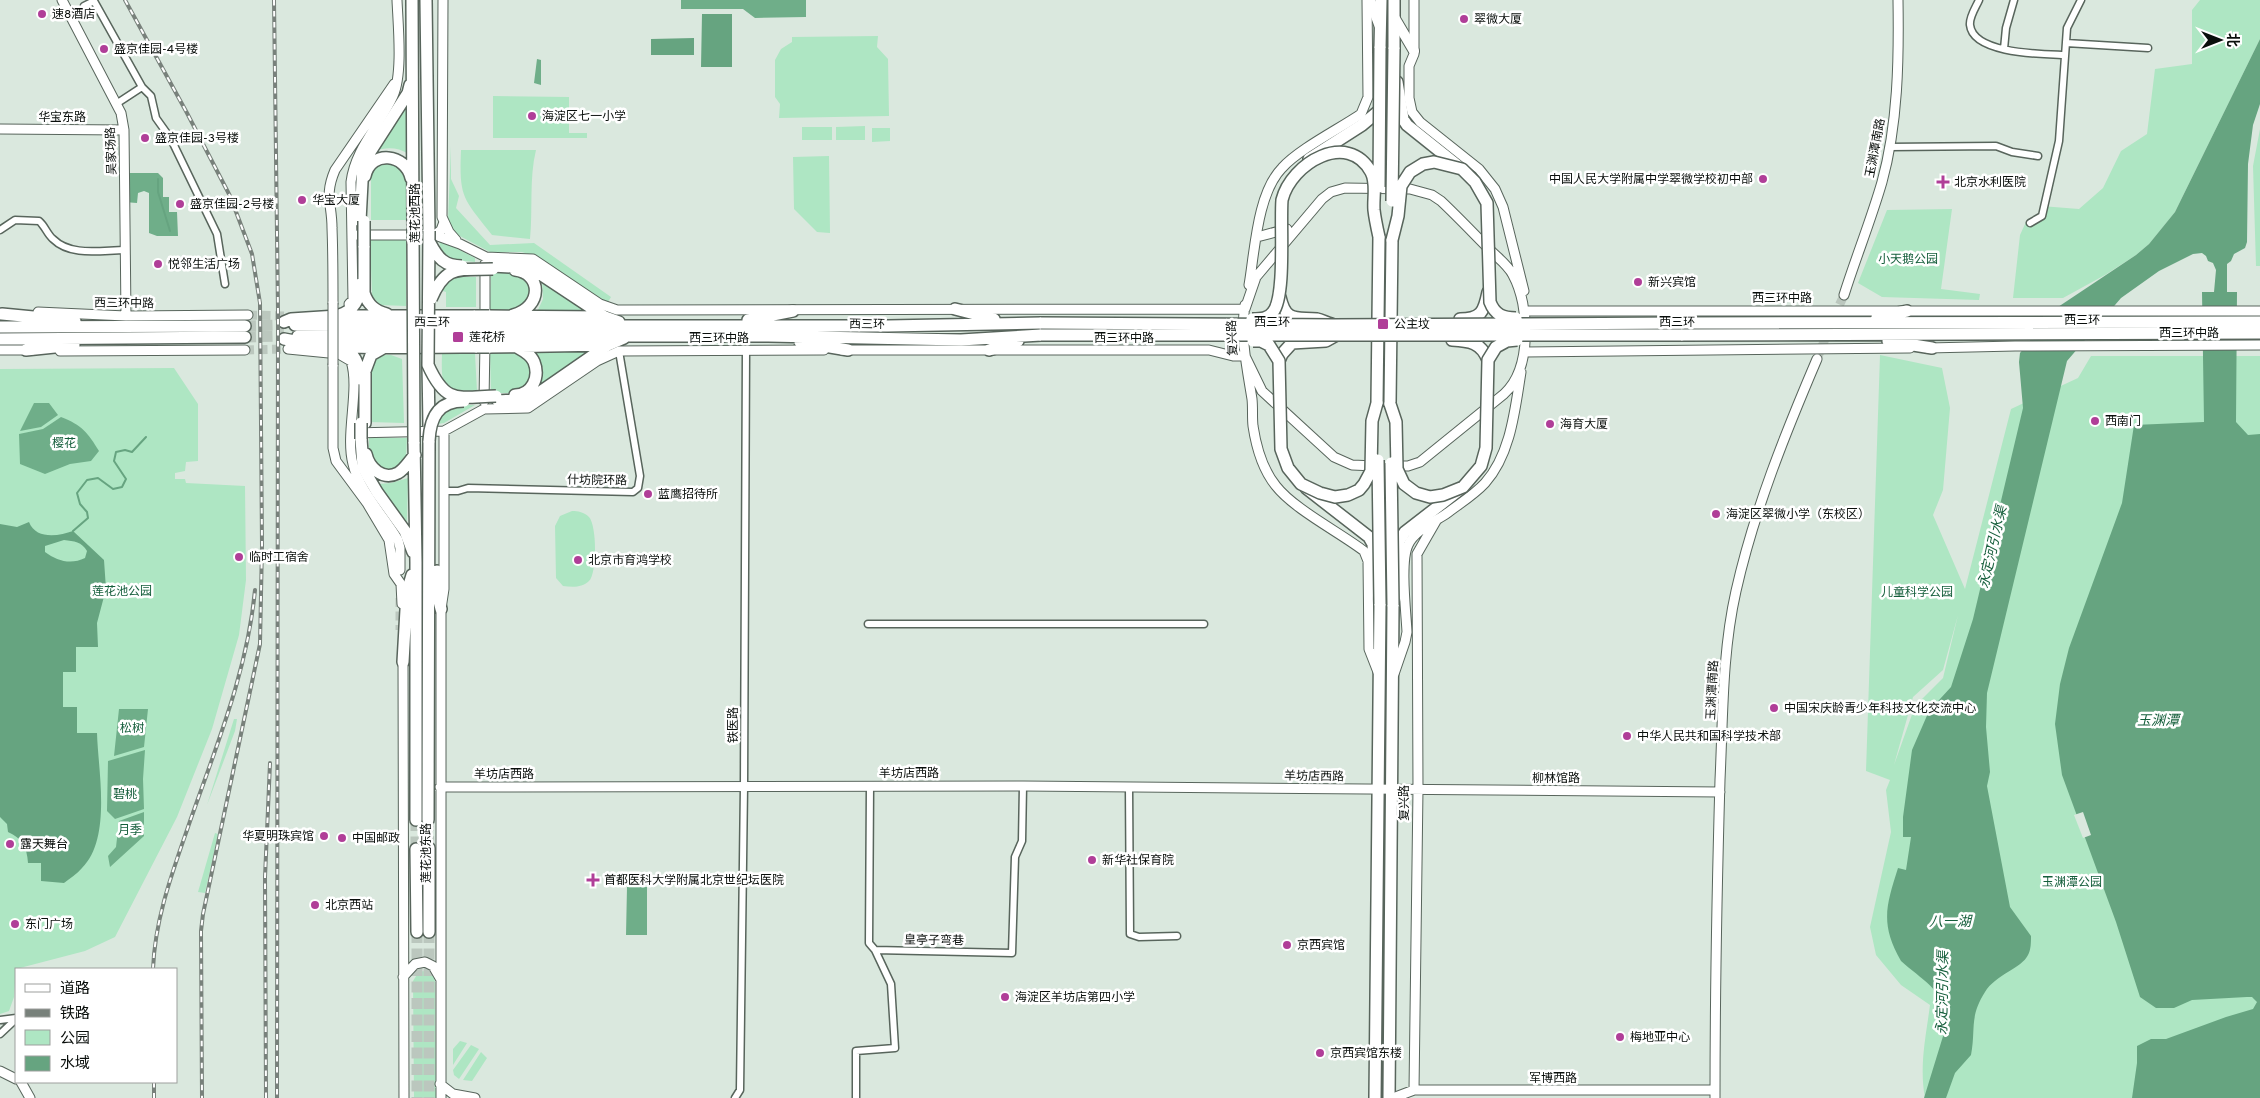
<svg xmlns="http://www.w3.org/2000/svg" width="2260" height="1098" viewBox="0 0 2260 1098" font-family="Overpass,'Noto Sans SC',sans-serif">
  <rect width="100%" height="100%" fill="#dae8de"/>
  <path fill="#aee6c3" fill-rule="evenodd" d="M2200 0H2260V39L2175 212 2149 244 2136 255 2105 275 2063 298H2013L2020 235 2026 222 2038 217 2041 206 2079 209 2103 188 2121 151 2147 134 2155 69 2192 64V10Z
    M878 36 877 47 888 59 889 116 779 118 780 104 775 97V60L781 49 792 42V37Z
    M493 96 569 97V133H587V138H493Z
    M408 104 409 154C397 147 387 147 374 151L404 105Z
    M865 126V140H836V127Z
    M802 127H832V140H802Z
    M872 128H890V141L872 142Z
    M2260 129V266H2256L2253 166Z
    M451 146V179L459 196 456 208 490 245 534 243 611 297 608 302H603L534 256 522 252H490L456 234 452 229 448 221Z
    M461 150H536C529 178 533 210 530 239L492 235C463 198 459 198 461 150Z
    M829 156 830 233 817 232 794 209 793 157Z
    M391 160 409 177 407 220H371V174L378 165Z
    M1952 209 1941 289 1980 294 1979 300 1882 297 1858 283 1887 210Z
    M439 239 475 258V262L455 260 441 253Z
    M370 240H406V306L380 305 372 296Z
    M491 273H519L530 285 532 299 516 311 490 310Z
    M460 277H476V307H446V292L443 291V286L452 278Z
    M542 278 592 312H537L543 299Z
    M593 350 540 387 543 368 534 351Z
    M490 352C516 352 524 348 533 376L520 393H491Z
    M442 354H475L477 391C442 391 441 387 442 354Z
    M391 355 402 359 404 423 369 422C369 408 364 371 373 360 378 355 385 355 391 355Z
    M1880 355 1942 368 1950 408 1943 490 1933 515 1965 589 2011 409 2078 378 2091 356H2260V1098H1925C1919 1066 1926 1036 1930 1005L1901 985 1876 955 1870 927 1891 832 1886 790 1890 780 1866 771ZM1958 615 1943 678 1915 706 1894 765 1913 697 1943 670Z
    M174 368 198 404V461L186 462 185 471 175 473V479H185L186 483 245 486 246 580 239 635 212 729 177 817 115 937 85 951 16 969 14 997 9 1011 0 1014V369Z
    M454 405H475L444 423 438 424 442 413Z
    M369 438H407L406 458 394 470H379L369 449Z
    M408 478 407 521H402L378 484 391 483Z
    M572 511C578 511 584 512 589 517 597 526 597 573 589 581 582 588 572 587 563 586L556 578 555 526 560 516Z
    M234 719H237L235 731 207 805Z
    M215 833 218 834 205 893 198 892Z
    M423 971 433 976 435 981 436 1098H414L413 981 418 973Z
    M460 1041 467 1043 453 1065V1049Z
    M471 1045 479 1049 459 1079 454 1075 453 1070Z
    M481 1052 487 1058 472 1081 463 1080Z"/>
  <path fill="#6fae89" d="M681 0H806V17L755 18 743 9H681Z
    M537 59 541 60V85L534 83Z
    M124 173H158L163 178V197H169V212H177L178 236H157L149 233V193L144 191 138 193 137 203 124 202Z
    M34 403H49L58 415 41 427 20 431Z
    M61 417C82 425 88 433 99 451L91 461 70 464 45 474 20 464 19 434 43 429Z
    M119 709H148L144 747 114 756Z
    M145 750 143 779 144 809 115 819 107 811 108 761Z
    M144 812V836L110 867 108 856 116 847 119 821Z
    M627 887H647V935H626Z"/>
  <path fill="#66a480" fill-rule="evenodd" d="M702 14H732V67H701Z
    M694 38V55H651V39Z
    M2260 39V104L2253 125 2248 164 2247 242 2245 248 2234 254 2231 261 2227 264V292H2237L2236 422 2248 435 2260 434V1098H2132L2137 1063V1046L2151 1039H2166L2226 1017 2253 1009 2257 1002 2252 997H2247L2192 1000 2174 1008H2156L2140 997 2116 922 2062 775 2055 724 2060 684 2069 648 2122 503 2134 425 2204 422 2202 292H2214L2216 270 2213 263 2208 261 2206 256 2202 253 2193 254 2159 271 2121 298 2067 361 1987 693 1986 727 1990 772 1987 786 2010 907 2031 936C2031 942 2031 950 2028 955 2022 968 1995 975 1985 992 1969 1017 1976 1029 1971 1055L1955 1073 1946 1098H1924L1948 1020C1946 992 1921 979 1901 961 1880 924 1886 906 1898 868L1906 870 1911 837H1903V817L1912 750 1929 711 1951 687 1973 619 2023 408 2019 362 2020 353 2055 309 2136 255 2149 244 2175 212Z
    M29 522C36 540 59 536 73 531L104 560 106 589 97 623 98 647H76V672H63V707H77V733H97C98 771 112 838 82 868 77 874 70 878 64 883L41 881V863H28C27 847 22 838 8 832L7 824 0 817V524L17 527ZM64 540C74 541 82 542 87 551L85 558C71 565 57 561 45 552V546Z"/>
  <path fill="#dae8de" d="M2083 812 2091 835 2083 838 2074 815Z"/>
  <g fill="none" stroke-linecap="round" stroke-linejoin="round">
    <path stroke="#66a480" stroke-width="2" d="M158 179V192L170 231
      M73 531 88 518 87 512 80 504 77 493 87 480 98 478 113 489 122 487 126 479 114 461 116 452 125 450 132 452 146 437"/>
    <path stroke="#bbc7be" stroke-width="9" stroke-dasharray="9 4.5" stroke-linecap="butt" d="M248 315 287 316
      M1834 317 1844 295
      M245 350 288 349
      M1817 359 1829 329
      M400 598V630"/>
    <path stroke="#bbc7be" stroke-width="11" stroke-dasharray="11 5.5" stroke-linecap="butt" d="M245 326 284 325
      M245 337 284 336
      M416 820V849
      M428 820 429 848
      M417 932V1098
      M429 932V1098"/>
    <g stroke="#58655c" stroke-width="9">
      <path id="street" d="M1979 0C1976 7 1969 17 1970 25 1973 54 2042 54 2064 55
        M84 6 94 1 142 87 151 96 156 118 171 139 217 234 225 284
        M2066 43 2148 48
        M2004 49 2006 28 2014 0
        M116 104 142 87
        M1889 147 1996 146 2012 152 2038 156
        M2030 223 2042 216 2059 141 2067 28 2081 0
        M0 230 15 220 39 221C45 226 47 234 53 239 71 257 102 250 125 250
        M444 491H458L468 488 633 492 638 488 640 476 619 351
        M868 624H1204
        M870 786 869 943 875 950
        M1129 787 1130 934 1139 937 1177 936
        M0 1020 16 1018
        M0 1034 16 1019
        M735 1098 740 1090 744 786 746 350
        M856 1098V1051L895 1048 891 984 875 950 1012 953 1015 857 1022 841 1023 786"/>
    </g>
    <g stroke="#58655c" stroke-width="11">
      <path id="secondary" d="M62 0 121 113 124 130 126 316
        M443 0 442 217 449 232 456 240
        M1414 0V54L1409 66V98L1412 112 1420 122 1479 169 1495 189 1503 207 1524 291
        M0 129 124 130
        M444 222 441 230 435 235 460 244 486 257 533 259 600 304 617 310 1245 309
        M358 235H435
        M1257 237 1287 229
        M1249 285C1255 250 1257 194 1282 168 1299 149 1339 129 1361 114L1368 97 1367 0
        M1844 295C1856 257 1871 220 1882 182 1898 124 1899 60 1898 0
        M333 303C333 278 333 253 332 228 332 203 324 196 335 170L394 84
        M349 304 353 300 351 182C355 149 380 125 393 96 403 74 398 25 397 0
        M1245 305C1240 336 1247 368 1252 399 1253 408 1252 417 1253 426 1256 446 1263 470 1276 486 1294 509 1339 532 1364 551L1368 561 1369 649 1378 672
        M1245 309 1256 277 1322 199 1331 192 1345 188 1410 189 1432 195 1441 201C1458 217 1474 234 1490 250 1498 258 1508 265 1513 275 1530 306 1532 369 1504 394L1420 462 1408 466H1391
        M1524 311H2260
        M38 312 126 316 248 315
        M485 321V264
        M1928 348 2015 346 2260 345
        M288 349 339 354 351 361C360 390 345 434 353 464 358 488 385 518 398 540L400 548V570
        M0 350H32
        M842 350H1209L1233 356H1245
        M60 351 245 350
        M1525 352 1910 348
        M1245 356 1262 391 1334 457 1352 465 1375 466
        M333 365V448L336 461 367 503 389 540 394 574 401 584 402 604
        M484 401 485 342
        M352 433 444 431 484 409 528 408 597 361 619 351 824 350
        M403 657 404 1098
        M1394 674 1405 642 1407 632C1406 612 1400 561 1408 545 1414 531 1434 522 1446 514 1459 504 1474 495 1485 483 1511 454 1515 409 1521 372
        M440 787 1023 786 1720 792
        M403 977 415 964 425 962 433 966 440 978
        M0 1071 16 1079
        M21 1082 30 1098
        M440 1084 453 1094 475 1098
        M1414 1090 1418 789 1417 554 1436 521
        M441 1098V609L444 589V431
        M1393 1098 1414 1090H1715
        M1715 1098C1715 992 1717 886 1720 780 1723 717 1722 653 1736 591 1754 511 1785 434 1817 359"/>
    </g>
    <g stroke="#58655c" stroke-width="12">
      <path id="primary" d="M1370 0 1380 27
        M1394 17 1414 51"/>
    </g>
    <g stroke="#58655c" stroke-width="14">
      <path id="highway" d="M412 0 413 230
        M426 0 429 231
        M1394 0V49
        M1380 48 1381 0
        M1397 82 1403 119 1407 125 1462 169
        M1309 159 1362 125 1380 110
        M365 176C371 149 406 154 411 178
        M360 221 363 163 408 93 410 85
        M364 246V293C368 305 375 311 387 314
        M492 266 531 268 605 317 619 322
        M1280 297C1286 323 1296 317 1317 319 1322 320 1327 323 1332 324
        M955 309 994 319
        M2 314 75 321
        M339 315C354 311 360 299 360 284
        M513 315C543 307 542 273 515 270
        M489 316 605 317
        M1877 317 1907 311
        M1460 319C1481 319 1484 312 1488 292
        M748 320 793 311
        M284 322 291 319 337 316H475
        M1681 323 2260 322
        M295 325 475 326
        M488 326H888L1041 323
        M0 327 245 326
        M1681 335 2260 333
        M298 336 475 337
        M489 336H768L961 340 1041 335
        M0 339 245 337
        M284 339C346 352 413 346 477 347
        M1452 340C1469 341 1481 342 1488 360
        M1888 341 1932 348
        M800 342 848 350
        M340 346C355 352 359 364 360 379
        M515 346C522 350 531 354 534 362 540 377 532 395 515 395
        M489 347 607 345
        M26 350 74 345
        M989 350 1018 341
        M1279 361 1282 354 1292 343 1326 341 1335 336
        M428 365 429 426
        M498 401 530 399 608 345 624 338
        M1377 403 1379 237
        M1390 404 1392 240
        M365 423V371L371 355 385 347
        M361 439 363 466 367 475 377 492 405 531 413 552
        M414 442 416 562V820
        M366 454C369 468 383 481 398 473 405 469 409 461 415 455
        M1306 488 1369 537 1373 544 1375 586 1380 604 1375 1098
        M437 571 438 597 441 609
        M403 662 407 592 412 575
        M428 820 429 441
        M429 848V932
        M416 849 417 932
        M1389 1098 1393 605 1399 587 1398 547 1399 541 1405 532 1462 488"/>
    </g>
    <use href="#street" stroke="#fff" stroke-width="6"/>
    <use href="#secondary" stroke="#fff" stroke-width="9"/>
    <use href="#primary" stroke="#fff" stroke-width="10"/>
    <use href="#highway" stroke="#fff" stroke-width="11"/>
    <g stroke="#78817b" stroke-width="4">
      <path id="rail" d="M125 0 187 113 230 196 252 254 260 303 262 545 260 644 203 914 201 931 202 1098
        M274 0 278 312 277 1098
        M153 969C155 920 171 876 187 830 214 751 247 675 255 590
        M154 1082V1098
        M266 1098 265 877 270 763"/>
    </g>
    <use href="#rail" stroke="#fff" stroke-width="2" stroke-dasharray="5.5" stroke-linecap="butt"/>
    <g stroke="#58655c" stroke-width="11" stroke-linecap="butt">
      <path id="secondary-bridge" d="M333 365V303"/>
    </g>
    <g stroke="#58655c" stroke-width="14" stroke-linecap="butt">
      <path id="highway-bridge" d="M1379 187 1380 48
        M1392 201 1394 49
        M364 221V246
        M413 230 414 442
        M429 231 428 365C446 405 458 397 496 396
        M1392 240 1398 216 1401 186 1410 172 1423 164 1434 162 1462 169 1475 182 1487 203 1490 302C1495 315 1503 318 1516 318
        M430 243C438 258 444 266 462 266
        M431 299C446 264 459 270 493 269
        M475 316H489
        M1252 319C1261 319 1268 319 1273 312 1286 296 1280 224 1282 200 1291 163 1348 130 1371 172 1377 183 1373 198 1374 210 1375 219 1377 228 1379 237
        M1041 323 1334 325 1681 323
        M475 326H488
        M1041 335H1681
        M475 337 489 336
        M1253 341H1261L1269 345 1279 361 1281 449 1288 468 1301 484 1320 493 1335 497 1348 495 1359 490 1364 484 1371 471 1372 421 1377 403
        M477 347H489
        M1390 404 1396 422 1397 469 1404 484 1416 493 1430 497 1443 495 1463 487 1481 466 1486 448 1488 360 1496 347 1507 341 1517 340
        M361 423V439
        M429 441C430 418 438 401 464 401
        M1378 460 1380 604
        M1391 463 1393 605"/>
    </g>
    <use href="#secondary-bridge" stroke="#fff" stroke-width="9"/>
    <use href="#highway-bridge" stroke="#fff" stroke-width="11"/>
  </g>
  <g fill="#b03e98" stroke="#fff" stroke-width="2">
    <circle cx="42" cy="14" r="5"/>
    <circle cx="1464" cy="19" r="5"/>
    <circle cx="104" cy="49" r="5"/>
    <circle cx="532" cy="116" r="5"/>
    <circle cx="145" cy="138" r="5"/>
    <circle cx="1763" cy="179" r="5"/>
    <path d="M1940.5 174.5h5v5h5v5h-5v5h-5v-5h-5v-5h5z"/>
    <circle cx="302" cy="200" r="5"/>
    <circle cx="180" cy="204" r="5"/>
    <circle cx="158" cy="264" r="5"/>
    <circle cx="1638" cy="282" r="5"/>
    <rect x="1377" y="318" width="12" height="12" rx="2.5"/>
    <rect x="452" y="331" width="12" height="12" rx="2.5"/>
    <circle cx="2095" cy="421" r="5"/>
    <circle cx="1550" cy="424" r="5"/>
    <circle cx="648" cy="494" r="5"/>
    <circle cx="1716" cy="514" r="5"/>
    <circle cx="239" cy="557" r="5"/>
    <circle cx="578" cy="560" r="5"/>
    <circle cx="1774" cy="708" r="5"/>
    <circle cx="1627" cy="736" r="5"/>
    <circle cx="324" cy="836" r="5"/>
    <circle cx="342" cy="838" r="5"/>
    <circle cx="10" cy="844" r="5"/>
    <circle cx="1092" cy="860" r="5"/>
    <path d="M590.5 872.5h5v5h5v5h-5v5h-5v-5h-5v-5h5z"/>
    <circle cx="315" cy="905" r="5"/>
    <circle cx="15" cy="924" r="5"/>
    <circle cx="1287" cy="945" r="5"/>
    <circle cx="1005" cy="997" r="5"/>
    <circle cx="1620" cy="1037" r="5"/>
    <circle cx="1320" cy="1053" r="5"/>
  </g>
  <g text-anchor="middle" stroke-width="5" stroke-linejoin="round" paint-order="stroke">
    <g font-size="12" fill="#090e0b" stroke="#fff" text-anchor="start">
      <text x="52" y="18">速8酒店</text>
      <text x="1474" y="23">翠微大厦</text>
      <text x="114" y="53">盛京佳园-4号楼</text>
      <text x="542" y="120">海淀区七一小学</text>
      <text x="155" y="142">盛京佳园-3号楼</text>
      <text x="1753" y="183" text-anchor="end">中国人民大学附属中学翠微学校初中部</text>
      <text x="1954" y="186">北京水利医院</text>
      <text x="312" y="204">华宝大厦</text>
      <text x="190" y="208">盛京佳园-2号楼</text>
      <text x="168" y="268">悦邻生活广场</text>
      <text x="1648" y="286">新兴宾馆</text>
      <text x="1394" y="328">公主坟</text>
      <text x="469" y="341">莲花桥</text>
      <text x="2105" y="425">西南门</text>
      <text x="1560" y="428">海育大厦</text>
      <text x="658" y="498">蓝鹰招待所</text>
      <text x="1726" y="518">海淀区翠微小学（东校区）</text>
      <text x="249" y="561">临时工宿舍</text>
      <text x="588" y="564">北京市育鸿学校</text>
      <text x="1784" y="712">中国宋庆龄青少年科技文化交流中心</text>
      <text x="1637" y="740">中华人民共和国科学技术部</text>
      <text x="314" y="840" text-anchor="end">华夏明珠宾馆</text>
      <text x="352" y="842">中国邮政</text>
      <text x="20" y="848">露天舞台</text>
      <text x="1102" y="864">新华社保育院</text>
      <text x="604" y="884">首都医科大学附属北京世纪坛医院</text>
      <text x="325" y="909">北京西站</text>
      <text x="25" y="928">东门广场</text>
      <text x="1297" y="949">京西宾馆</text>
      <text x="1015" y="1001">海淀区羊坊店第四小学</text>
      <text x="1630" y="1041">梅地亚中心</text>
      <text x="1330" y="1057">京西宾馆东楼</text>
    </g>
    <g font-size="12" fill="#090e0b" stroke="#fff">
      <text x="62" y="121">华宝东路</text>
      <text transform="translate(1875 148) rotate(-79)" y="4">玉渊潭南路</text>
      <text transform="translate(111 151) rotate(-92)" y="4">吴家场路</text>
      <text transform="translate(415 213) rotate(-90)" y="4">莲花池西路</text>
      <text x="1782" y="302">西三环中路</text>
      <text transform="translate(124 303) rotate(1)" y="4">西三环中路</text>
      <text x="2082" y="324">西三环</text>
      <text transform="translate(432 322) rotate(1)" y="4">西三环</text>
      <text x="1272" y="326">西三环</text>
      <text x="1677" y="326">西三环</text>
      <text transform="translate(867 324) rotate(1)" y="4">西三环</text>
      <text x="2189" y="337">西三环中路</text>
      <text x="719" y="342">西三环中路</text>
      <text x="1124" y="342">西三环中路</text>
      <text transform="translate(1232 338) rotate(-92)" y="4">复兴路</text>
      <text transform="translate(597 480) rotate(1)" y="4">什坊院环路</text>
      <text transform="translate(1712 690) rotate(-87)" y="4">玉渊潭南路</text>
      <text transform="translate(733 725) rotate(-90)" y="4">铁医路</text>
      <text x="909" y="777">羊坊店西路</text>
      <text x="504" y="778">羊坊店西路</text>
      <text transform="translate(1314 776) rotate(1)" y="4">羊坊店西路</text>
      <text x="1556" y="782">柳林馆路</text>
      <text transform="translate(1404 803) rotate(-90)" y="4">复兴路</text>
      <text transform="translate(426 853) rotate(-90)" y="4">莲花池东路</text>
      <text transform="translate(934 940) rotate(1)" y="4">皇亭子弯巷</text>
      <text x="1553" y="1082">军博西路</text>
    </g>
    <g font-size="12" fill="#145e3b" stroke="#fff">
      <text x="1908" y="263">小天鹅公园</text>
      <text x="64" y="447">樱花</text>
      <text x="122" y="595">莲花池公园</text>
      <text x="1917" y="596">儿童科学公园</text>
      <text x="132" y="732">松树</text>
      <text x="125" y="798">碧桃</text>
      <text x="130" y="834">月季</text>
      <text x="2072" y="886">玉渊潭公园</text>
    </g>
    <g font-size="14" font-style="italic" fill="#165f3c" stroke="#fff">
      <text transform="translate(1992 547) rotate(-77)" y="5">永定河引水渠</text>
      <text x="2158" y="725">玉渊潭</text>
      <text x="1950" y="926">八一湖</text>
      <text transform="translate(1942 993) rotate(-89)" y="5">永定河引水渠</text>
    </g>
  </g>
  <rect x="15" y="968" width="162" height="115" fill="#ffffff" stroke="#9d9f9d"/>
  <rect x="25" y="984" width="25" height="8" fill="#ffffff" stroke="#9d9f9d"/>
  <text x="60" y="993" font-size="15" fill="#090e0b">道路</text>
  <rect x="25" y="1009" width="25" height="8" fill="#78817b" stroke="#9d9f9d"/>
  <text x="60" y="1018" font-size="15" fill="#090e0b">铁路</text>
  <rect x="25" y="1030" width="25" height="15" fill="#aee6c3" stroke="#9d9f9d"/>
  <text x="60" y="1043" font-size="15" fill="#090e0b">公园</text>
  <rect x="25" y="1056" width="25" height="15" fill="#66a480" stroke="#9d9f9d"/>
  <text x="60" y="1068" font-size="15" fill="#090e0b">水域</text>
  <g transform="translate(2220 40) rotate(90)" stroke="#ffffff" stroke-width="4" paint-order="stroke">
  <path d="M0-4L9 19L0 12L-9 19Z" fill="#090e0b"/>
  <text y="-8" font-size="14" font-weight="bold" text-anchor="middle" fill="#090e0b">北</text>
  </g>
</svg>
